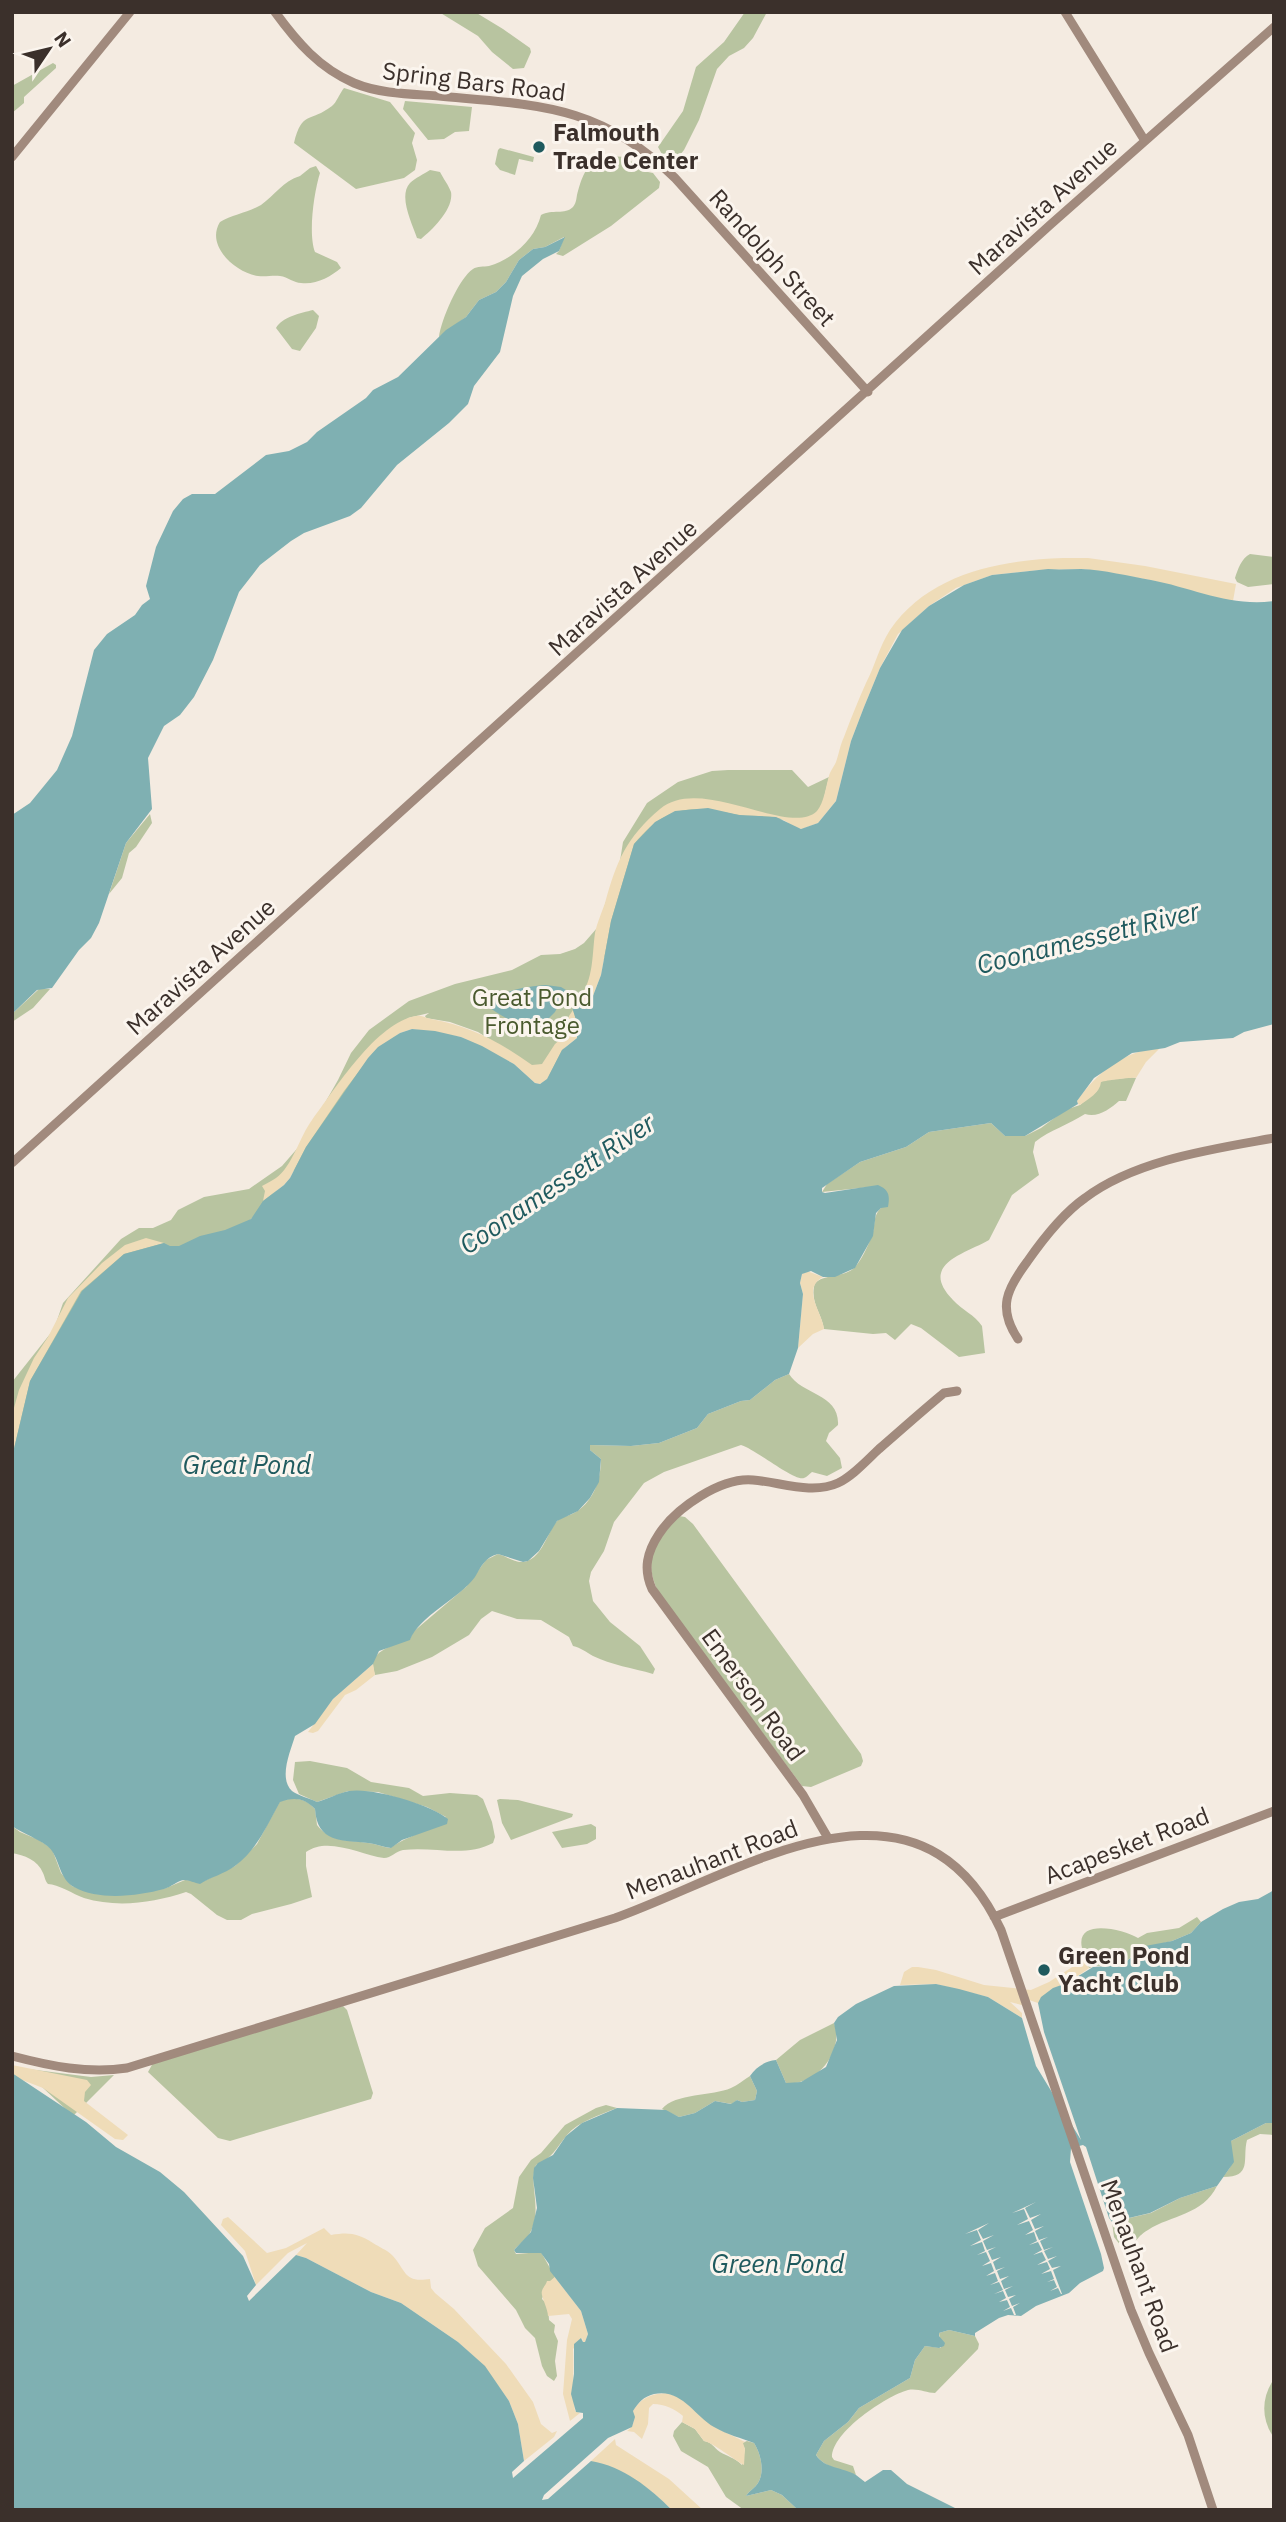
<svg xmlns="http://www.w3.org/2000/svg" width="1286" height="2522" viewBox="0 0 1286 2522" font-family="'IBM Plex Sans',sans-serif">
  <rect width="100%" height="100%" fill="#f4ebe1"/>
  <path fill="#b8c4a0" d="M439 12H475L503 29 530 48 531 52 524 68 513 69 492 52 478 36Z
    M745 12H767L753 38 744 48 729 56 717 69 699 120 684 150 675 161 663 156 658 147 683 111 696 67 724 42Z
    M53 63 56 65V68L24 97V103L12 113V86Z
    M344 88 390 102 415 133 412 143 417 160 415 170 404 178 356 189 294 143C302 110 310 123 332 106 336 103 340 93 344 88Z
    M405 101 472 107 469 131 455 132 444 139 428 140 403 109Z
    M500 148 534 157 533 162 519 159 515 175 500 170 495 164 498 150Z
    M609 156 626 157 643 171 653 173 660 182 659 188 611 226 563 256 556 254 559 251 564 237 545 247 533 249 519 260 506 282 496 292 479 300 466 317 439 337C441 320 459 278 473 269 477 266 484 267 489 266 513 259 535 239 541 215 552 209 565 215 573 207 577 202 576 197 578 191 584 170 588 163 609 156Z
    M316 166 320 173C314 192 308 234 315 252L337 262 341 268C330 277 316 285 301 283 294 283 288 277 280 276 273 275 266 277 258 276 236 273 205 246 220 222 232 215 249 212 261 205 275 195 283 181 300 176L310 168Z
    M430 170 440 172C443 178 449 186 451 192 454 209 432 230 421 239L417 238C412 223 398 196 410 183 415 178 424 174 430 170Z
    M313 310 319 316 316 328 300 351 292 349 276 328C282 317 301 313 313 310Z
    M1250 554 1274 557V584L1248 587 1237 582 1235 578C1238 569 1241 559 1250 554Z
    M728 770H792L808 787 829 777 819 819 665 821 551 1078 478 1032 450 1022 426 1018 425 1016 429 1013 408 1018 313 1149 12 1490V1382L54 1329 63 1303 121 1239 139 1228H153L171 1220 178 1210 204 1197 249 1189 282 1166 302 1143 338 1080 351 1053 369 1030 409 1001 455 984 512 970 541 955 560 954 575 949 584 943 597 928 620 861 623 842 647 803 678 782 712 771Z
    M150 814 152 823 136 847 129 853 122 878 109 894 126 843Z
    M39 989H50L33 1008 12 1022V1014Z
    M1129 1077 1136 1078 1126 1101H1119C1110 1109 1098 1118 1085 1114 1068 1125 1050 1130 1035 1142L1033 1152 1039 1175 1012 1195 989 1240C965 1254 918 1264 953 1300 962 1310 975 1315 982 1326L985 1353 959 1357 921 1328 911 1324 895 1340 886 1333 873 1334 824 1329C822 1314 811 1304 814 1287 816 1273 845 1279 855 1267 861 1261 868 1246 871 1238 876 1228 872 1216 881 1208L870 1187 822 1192 827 1184 860 1162 906 1147 929 1132 991 1123 1005 1136H1025L1041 1128 1065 1110 1080 1105 1097 1091 1100 1082C1109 1078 1119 1080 1129 1077Z
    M789 1374C802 1395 840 1394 838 1425L829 1433 826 1441 840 1458 842 1468 827 1476 812 1472C809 1474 807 1477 804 1478 795 1482 755 1449 741 1445L664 1472 644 1483 614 1522 604 1551 591 1572 589 1581 593 1601 610 1622 640 1646 655 1669 653 1674C633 1668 611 1665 593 1656 586 1652 581 1648 573 1646L569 1637 541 1620 517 1619 492 1611 481 1619 469 1635 432 1657 397 1671 375 1675C374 1671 373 1668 373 1664 373 1650 399 1643 410 1639L413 1632 466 1587 486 1560 498 1554C506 1556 515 1563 523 1562 542 1560 547 1532 557 1521 561 1517 567 1516 572 1514 593 1504 601 1480 601 1459L590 1450V1445L631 1446 659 1443 697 1428 708 1414 741 1401 750 1400 775 1380Z
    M679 1516 685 1517 693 1524 861 1754 863 1761 861 1766 811 1787 802 1786 661 1597C641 1561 654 1543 679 1516Z
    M310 1761 347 1768 371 1782 409 1788 423 1796 450 1793 477 1795 483 1799 492 1822 495 1837 493 1843C465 1858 434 1846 403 1850 396 1851 391 1858 384 1858 361 1855 328 1836 306 1852V1866L312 1897 291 1904 252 1914 241 1920H227L217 1915 191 1894 186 1892C153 1903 117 1908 84 1898 73 1894 58 1884 48 1884 45 1881 45 1877 43 1873 38 1860 24 1855 12 1853V1826L20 1832 39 1840 52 1849 61 1873 72 1886 95 1894 128 1895 166 1888 185 1880 204 1881 235 1866 257 1844 280 1801C294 1797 305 1798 315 1809L317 1825C330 1842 348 1840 368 1843 376 1844 383 1847 390 1848 409 1835 428 1832 446 1817L427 1807 378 1792 348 1791 317 1802 299 1794 293 1780 295 1762Z
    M500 1799 518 1800 573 1814 572 1817 511 1840 502 1823 497 1800Z
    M591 1824 596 1827V1839L587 1844 562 1848 552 1832Z
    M1197 1917 1201 1922 1191 1933 1172 1941 1141 1949 1122 1965 1095 1966 1089 1968C1084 1960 1084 1957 1082 1948 1075 1918 1122 1929 1138 1938L1147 1933 1179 1928Z
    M343 2006 347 2010 373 2093 371 2099 230 2141 218 2138 148 2072 153 2063Z
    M834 2023C845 2051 816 2087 786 2083L776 2060 800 2040Z
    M28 2069 91 2077 114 2075 73 2116 41 2086Z
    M750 2076 757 2091 755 2100 742 2102 737 2100 732 2104 715 2101 695 2113 679 2117 662 2109C675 2093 713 2096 731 2088 738 2085 743 2080 750 2076Z
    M606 2105 617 2108C600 2115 579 2121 567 2135 557 2147 551 2160 536 2165 528 2185 543 2209 530 2233 526 2240 519 2244 514 2250L516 2254 541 2252 555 2277 546 2286 542 2299 548 2305 549 2320 555 2325 554 2332 558 2341 555 2361 557 2376 554 2381 547 2376 542 2366 535 2338 525 2328 516 2310 478 2266 473 2250 485 2228 513 2208 519 2177 531 2160 541 2153 565 2125 596 2108Z
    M1266 2123H1274V2135L1260 2134 1247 2140C1242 2159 1253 2177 1223 2177 1239 2158 1229 2160 1231 2141Z
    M1217 2186C1203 2215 1171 2215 1148 2230 1133 2239 1142 2241 1121 2246L1114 2237 1112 2222 1151 2213 1180 2198Z
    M949 2330 975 2336 979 2344 978 2349 935 2393C926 2393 918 2388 908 2390 886 2396 832 2432 832 2457L834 2460 853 2466 856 2475C843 2470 825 2468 816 2455L824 2441 848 2422 859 2408 910 2378 915 2360 925 2346 941 2348 939 2333Z
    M1274 2379V2438C1261 2419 1261 2398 1274 2379Z
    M682 2422 695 2429 704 2441C713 2443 713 2447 720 2452 727 2456 735 2458 742 2465L745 2449 742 2443 747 2441 754 2443C761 2454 765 2472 758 2483 755 2488 749 2491 746 2496L771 2490 782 2495 798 2510H744L726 2497 708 2467 681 2451 673 2436 674 2431Z"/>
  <path fill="#efdcb8" d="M1063 558H1088L1145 566 1236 584 1233 601 1217 599 1150 580 1084 569 1040 570 992 575 956 588 929 606 898 634 880 668 864 707 851 741 836 801 818 823 802 829C792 828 787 820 778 818 766 815 752 817 740 815 691 806 669 802 634 844L611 921 601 975 591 1001 582 1010 579 998C594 980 592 954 595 933 597 923 602 912 605 903 617 860 626 838 660 809 701 774 790 838 817 811 824 803 826 786 829 776 830 771 834 767 836 762 839 754 840 745 844 737 851 718 858 701 866 683 875 666 879 647 890 630 928 574 999 560 1063 558Z
    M573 1010 577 1023V1038L562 1050 547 1080 540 1084 535 1083 514 1064 461 1037 412 1029 400 1033 373 1053 344 1091 306 1147 290 1178 284 1185 263 1201 265 1191 262 1186C267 1183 272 1181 276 1178 292 1167 300 1136 312 1120 335 1089 377 1022 416 1016 423 1015 425 1018 431 1019 470 1026 500 1042 532 1065L542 1064 555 1044 565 1035 569 1016Z
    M1157 1048 1159 1049 1146 1062 1136 1078C1133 1077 1103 1081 1101 1082 1100 1093 1088 1099 1080 1105L1078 1104 1077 1101C1097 1073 1122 1052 1157 1048Z
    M146 1238 164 1243 124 1254 81 1291 30 1381 12 1457V1415L19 1390 34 1358 48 1337 68 1298 102 1263 125 1245Z
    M807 1271 823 1277C801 1289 822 1312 824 1329L813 1334 798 1348 803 1294 800 1283 802 1274Z
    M373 1664 375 1675 356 1690 345 1695 318 1731 313 1733 308 1732 333 1699Z
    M1083 1960 1089 1968C1072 1982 1052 1986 1038 2003L1029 2000V2007L1010 2002 1022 2013V2018L988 1997 936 1984 900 1985 904 1972 912 1967H918L936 1970 984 1985 1031 1990 1049 1982Z
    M12 2065 87 2080 91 2085 85 2092 84 2101 128 2135 123 2140 115 2139 43 2088 12 2076Z
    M228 2217 267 2253 286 2248 324 2228 331 2235C349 2232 357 2233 373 2243 379 2247 387 2250 392 2255 407 2271 403 2283 430 2279L431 2288 435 2293 454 2309 506 2364 533 2402 541 2424 552 2433 557 2431 554 2437 524 2461 518 2424 509 2401 484 2366 458 2342 401 2303 371 2292 306 2258 296 2255 307 2243 288 2253 256 2285 245 2251 221 2225 223 2219Z
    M555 2277 581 2311 588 2334 585 2342H583L582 2338 573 2349C574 2371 572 2390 575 2411L580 2413 570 2421 563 2394 567 2340 572 2319 569 2314 548 2316C548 2308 540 2295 542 2291 543 2287 546 2285 547 2281H550Z
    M667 2393 681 2398 713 2426 745 2442 743 2443 745 2449 744 2465C734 2460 714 2443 704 2441L695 2429 682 2422 683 2416C675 2409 665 2404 653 2404L649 2408 648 2424 642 2439 634 2432 627 2431C634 2426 635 2420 633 2411 642 2397 651 2394 667 2393Z
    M615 2439 616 2445 669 2479 703 2510H672C645 2483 627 2474 591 2461Z"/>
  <path fill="#7fb0b2" d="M565 237 559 251 543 259 522 276 513 296 500 352 474 386 468 404 449 423 397 465 361 508 350 516 304 533 291 541 260 565 239 592 213 660 194 697 180 715 164 726 148 758 152 809 126 843 99 923 91 938 79 950 52 988 37 990 12 1014V815L30 803 57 770 72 736 94 650 107 634 135 615 142 605 150 599 146 586 156 547 173 511 183 499 192 494H215L266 455 289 451 307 442 317 432 366 398 373 390 398 377 446 330 466 317 479 300 496 292 506 282 519 260 533 249 545 247Z
    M1048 569C1059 570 1070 569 1081 569 1104 570 1129 576 1151 580 1193 588 1230 607 1274 601V1024L1244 1032 1233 1038 1180 1042 1165 1048 1132 1053 1094 1078 1077 1101 1078 1104 1025 1136H1005L991 1123 929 1132 906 1147 860 1162 822 1188V1192L825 1193 878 1185C889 1190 890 1195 888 1207L881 1208 876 1213 873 1236 855 1268 835 1277H823L811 1271 802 1274 800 1283 803 1294 798 1348 789 1374 775 1380 750 1400 741 1401 708 1414 697 1428 659 1443 631 1446 590 1445V1450L601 1459 599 1482 590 1498 578 1511 557 1521 539 1551 528 1561 523 1562 498 1554C485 1557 481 1567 475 1577 459 1599 419 1616 410 1640L379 1651 373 1664 333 1699 315 1724 295 1736C291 1750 278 1778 292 1791 297 1795 311 1799 317 1802 328 1799 338 1793 349 1791 372 1787 432 1805 448 1819L447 1824 402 1840 391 1848C383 1847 376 1844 368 1843 342 1840 317 1843 315 1809 304 1798 294 1797 280 1802 267 1825 257 1850 235 1866 224 1874 211 1877 200 1884 195 1883 189 1880 184 1880 177 1881 171 1887 164 1889 138 1896 99 1901 74 1887 60 1879 60 1863 52 1851 47 1842 23 1834 12 1826V1457L30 1381 82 1291 124 1254 164 1243 170 1246H179L200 1236 225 1230 251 1219 263 1201 284 1185 290 1178 306 1147 368 1058 378 1047 400 1033 412 1029 435 1031 461 1037 482 1046 514 1064 535 1083 540 1084 547 1079 562 1050 577 1038V1023L572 1007 579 998 582 1009 591 1001 601 975 611 921 634 844 655 822 675 811 708 808 739 815 776 817 801 829 818 823 836 801 851 741 864 707 880 668 902 630 929 606 964 585 992 575Z
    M546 985 561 987 566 990 555 1012 541 1026C525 1029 501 1017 489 1007 496 990 530 986 546 985Z
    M1274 1890V2123H1266L1231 2141 1234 2162 1217 2186 1180 2198 1150 2213 1112 2222 1109 2218 1086 2147 1083 2145 1071 2148 1070 2162 1101 2254 1104 2268 1103 2271 1080 2283 1069 2293 1036 2306 1021 2316 1008 2315 999 2318 975 2333V2336L949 2330 939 2333V2336L945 2343 944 2346 939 2348 925 2346 915 2360 910 2378 859 2408 848 2422 824 2441 816 2455C825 2469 843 2467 856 2475 859 2477 862 2480 865 2482L883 2470H891L907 2484 959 2510H798L782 2495 771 2490 746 2496C749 2491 755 2488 758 2483 765 2472 761 2454 754 2443 741 2438 728 2435 714 2427 694 2415 681 2388 654 2394 643 2397 639 2402 633 2411L635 2417 632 2427 608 2438 544 2495 542 2500 548 2499 591 2461C623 2466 650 2488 672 2510H12V2073L86 2122 116 2147 160 2172 184 2192 243 2256 256 2285 247 2296 249 2301 296 2255 306 2258 371 2292 401 2303 458 2342 485 2366 509 2401 518 2424 524 2461 512 2472 513 2478 583 2418V2413L576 2412 571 2394 574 2374V2344L581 2338 583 2342H585L588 2334 581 2311 550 2271 549 2264 541 2253H516L514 2250 531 2232 537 2208 533 2178 534 2168 538 2163 553 2155 566 2136 582 2123 617 2108 666 2110 679 2117 695 2113 715 2101 731 2104 737 2100 742 2102 755 2100 757 2091 750 2076C756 2067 765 2061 776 2060L786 2083 801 2082 826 2067 837 2040 834 2023 838 2017 856 2004 894 1986 936 1984 959 1989 988 1997 1022 2018 1036 2066 1081 2140 1044 2032 1038 2003 1041 1997 1053 1988 1067 1983 1093 1967 1122 1965 1145 1946 1172 1941 1191 1933 1201 1922 1223 1909 1239 1902 1258 1899Z"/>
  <path fill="#f4ebe1" d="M1036 2202 1025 2208 1030 2218 1041 2214 1031 2220 1035 2229 1044 2226 1035 2231 1039 2240 1048 2237 1040 2241 1044 2250 1053 2247 1044 2251 1048 2259 1057 2256 1048 2261 1052 2268 1061 2266 1053 2270 1062 2294H1061L1058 2288 1050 2291 1057 2287 1054 2280 1047 2282 1054 2279 1051 2271 1041 2274 1050 2269 1047 2262 1037 2265 1046 2260 1042 2252 1033 2255 1042 2250 1038 2242 1029 2245 1037 2241 1034 2232 1025 2235 1033 2230 1029 2221 1017 2225 1028 2219 1024 2209 1012 2213Z
    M989 2223 978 2230 983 2239 994 2235 983 2241 987 2250 996 2247 988 2251 992 2260 1001 2257 993 2262 996 2270 1005 2267 997 2271 1000 2279 1009 2276 1001 2281 1004 2289 1013 2286 1005 2290 1008 2297 1016 2295 1009 2299 1012 2306 1020 2303 1013 2307 1016 2315H1014L1011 2308 1003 2311 1010 2307 1007 2300 999 2302 1006 2298 1003 2291 994 2294 1003 2290 999 2282 990 2285 998 2281 995 2273 986 2276 994 2271 991 2263 982 2266 990 2261 986 2252 977 2255 985 2251 982 2242 970 2246 981 2240 977 2230 965 2234Z"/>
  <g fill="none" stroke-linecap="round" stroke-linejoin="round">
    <path stroke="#a18a7d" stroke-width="9" d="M275 12C297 42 319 68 354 83 380 94 411 94 439 96 537 105 600 104 675 178L868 392
      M1065 12 1145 141
      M12 157 130 12
      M12 1163 1050 225 1274 27
      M1018 1339C997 1308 1007 1289 1027 1262 1043 1239 1062 1214 1085 1198 1135 1160 1213 1149 1274 1138
      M828 1838 803 1795 652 1589C643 1569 647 1552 659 1534 676 1508 721 1477 753 1480 780 1482 812 1495 838 1483 853 1476 867 1460 879 1449 901 1430 922 1411 944 1393L957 1391
      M994 1917 1274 1811
      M12 2056C50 2066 88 2074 127 2068L615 1918C741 1873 917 1751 1001 1930L1131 2310 1149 2353 1188 2435 1213 2510"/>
  </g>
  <g fill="#1f5a5e" stroke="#fbf5ee" stroke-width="2.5">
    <circle cx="539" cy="147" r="7"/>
    <circle cx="1044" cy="1970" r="7"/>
  </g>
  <g text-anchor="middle" stroke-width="6" stroke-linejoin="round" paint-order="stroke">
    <g font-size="24" fill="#3b302b" stroke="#fbf5ee">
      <text transform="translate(474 82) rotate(7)" y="8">Spring Bars Road</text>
      <text transform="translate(1043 207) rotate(-42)" y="8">Maravista Avenue</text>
      <text transform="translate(772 258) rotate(48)" y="8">Randolph Street</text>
      <text transform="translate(623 588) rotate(-42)" y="8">Maravista Avenue</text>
      <text transform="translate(201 967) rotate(-42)" y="8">Maravista Avenue</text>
      <text transform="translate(753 1695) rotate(54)" y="8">Emerson Road</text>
      <text transform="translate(1127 1846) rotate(-21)" y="8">Acapesket Road</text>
      <text transform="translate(712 1860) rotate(-21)" y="8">Menauhant Road</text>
      <text transform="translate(1139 2266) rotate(70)" y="8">Menauhant Road</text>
    </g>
    <g font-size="24" font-weight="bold" fill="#3b302b" stroke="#fbf5ee" text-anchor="start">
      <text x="553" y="141">Falmouth<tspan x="553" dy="28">Trade Center</tspan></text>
      <text x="1058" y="1964">Green Pond<tspan x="1058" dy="28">Yacht Club</tspan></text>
    </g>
    <g font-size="24" fill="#4a5a2e" stroke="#fbf5ee">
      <text x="532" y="1006">Great Pond<tspan x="532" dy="28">Frontage</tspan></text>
    </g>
    <g font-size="26" font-style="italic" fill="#1f5a5e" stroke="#fbf5ee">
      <text transform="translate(1088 938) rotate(-14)" y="9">Coonamessett River</text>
      <text transform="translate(557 1184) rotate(-34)" y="9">Coonamessett River</text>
      <text x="247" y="1474">Great Pond</text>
      <text x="778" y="2273">Green Pond</text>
    </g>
  </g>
  <rect width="1286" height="2522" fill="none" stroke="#3b302b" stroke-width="28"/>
  <g transform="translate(49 49) rotate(55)" stroke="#fbf5ee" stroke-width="5" paint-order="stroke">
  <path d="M0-5L12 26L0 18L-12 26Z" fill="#3b302b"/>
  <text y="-10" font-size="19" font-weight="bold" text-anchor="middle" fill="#3b302b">N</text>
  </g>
</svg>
